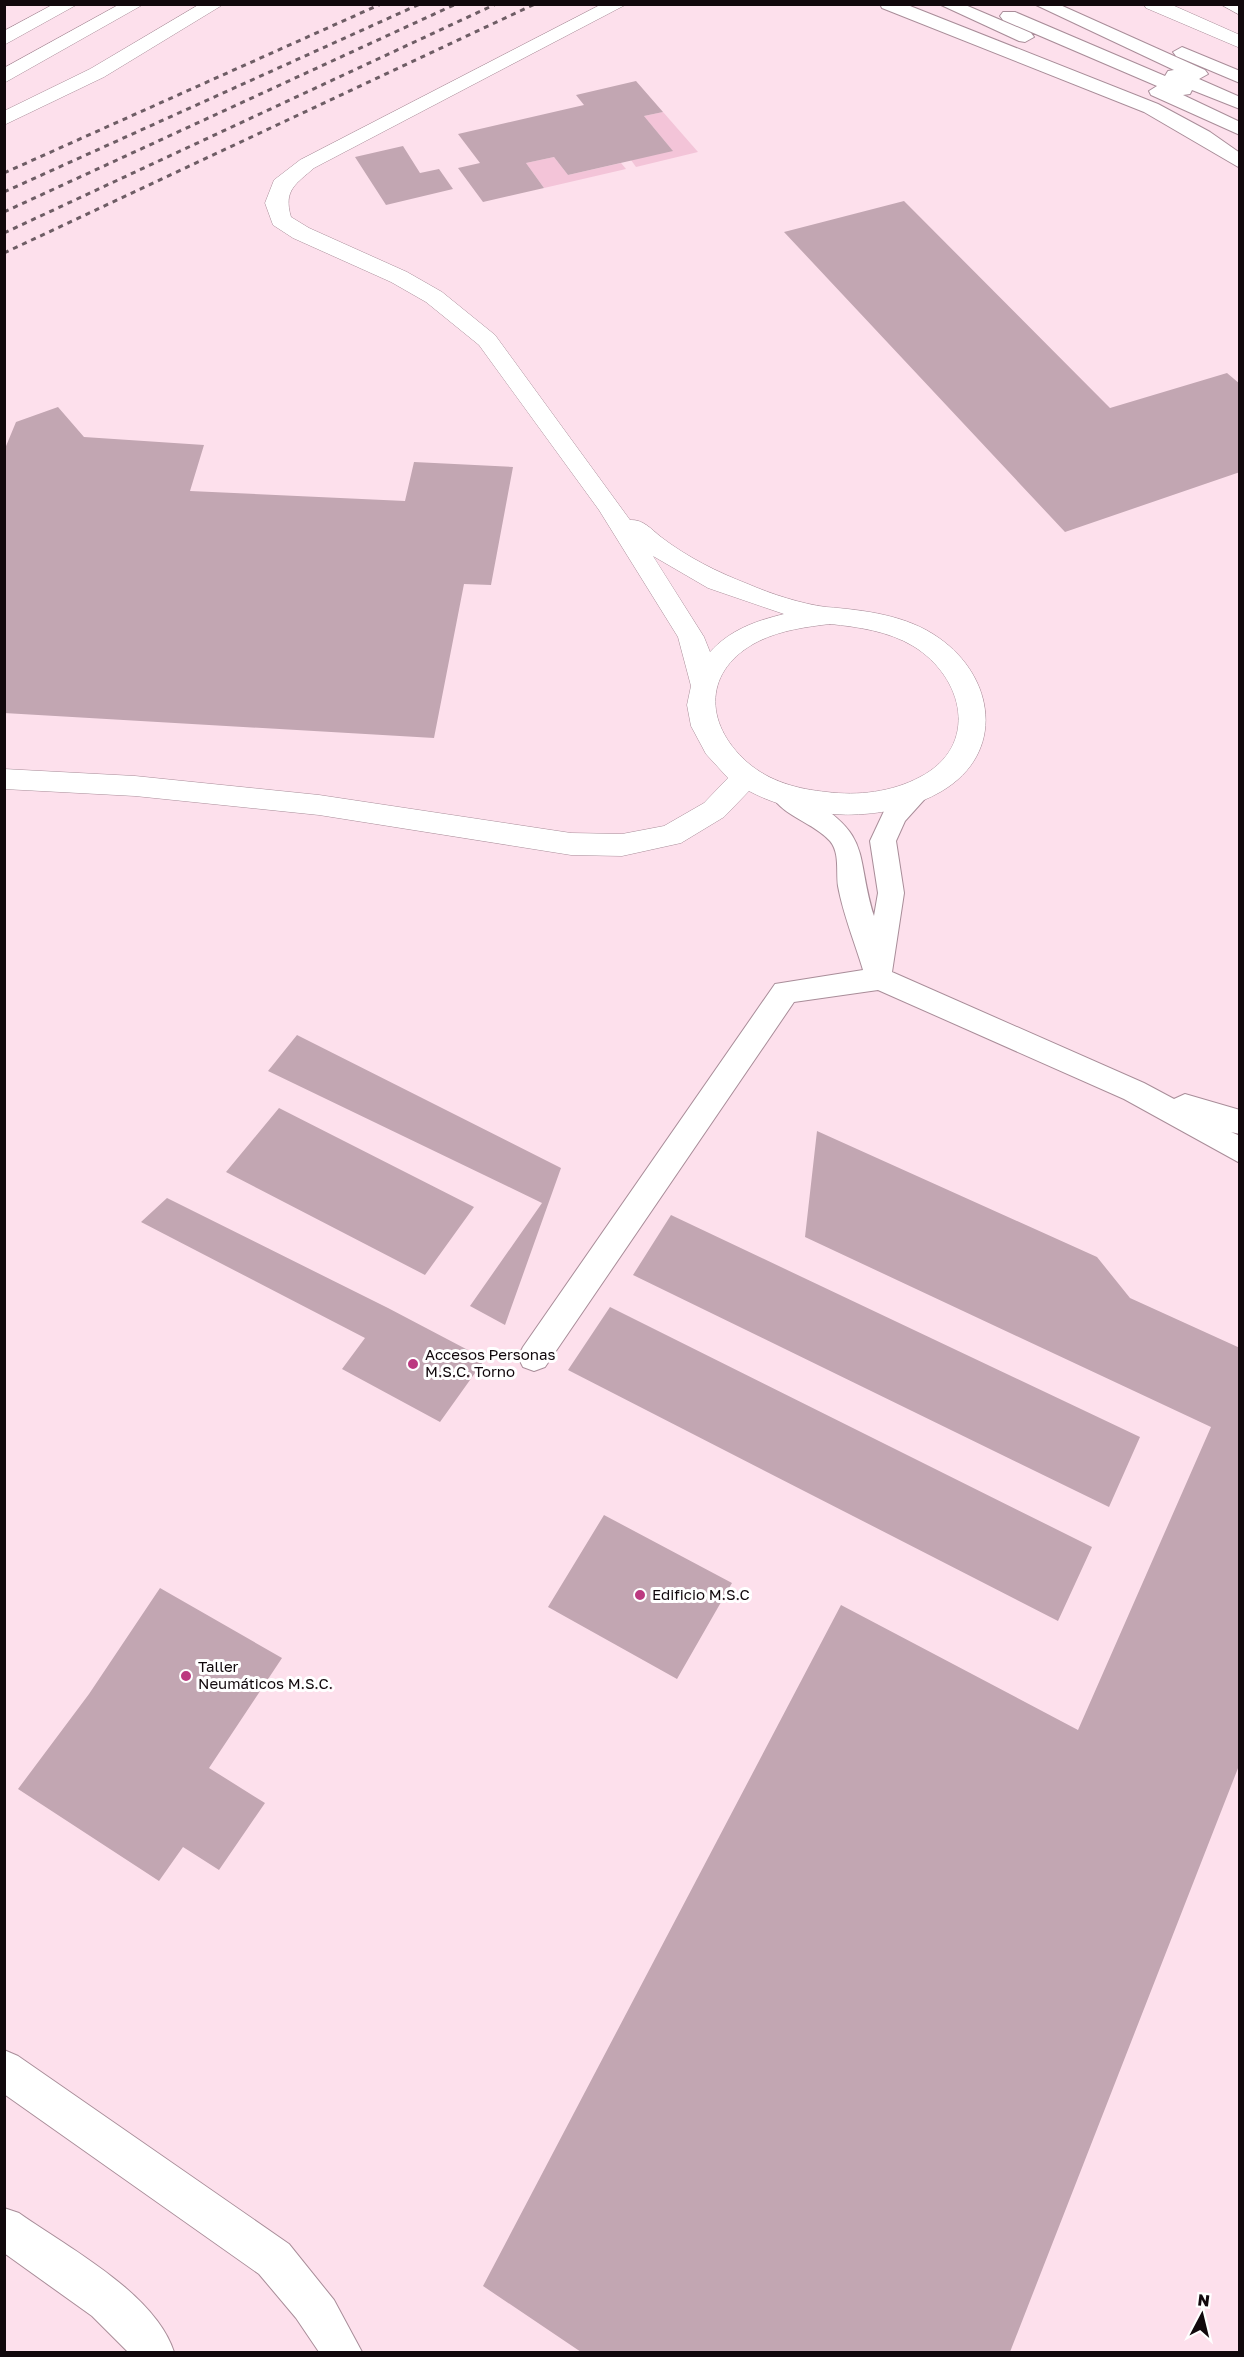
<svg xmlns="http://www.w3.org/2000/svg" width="1244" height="2357" viewBox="0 0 1244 2357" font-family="'Golos Text',sans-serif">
  <rect width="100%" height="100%" fill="#fde0ec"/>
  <path fill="#f3c4d8" d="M663 112 698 152 636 167 631 160 672 150 644 116Z
    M554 157 568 175 621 163 626 169 544 188 526 163Z"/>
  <path fill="#c2a6b2" d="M636 81 663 112 644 116 673 151 568 175 554 157 526 163 544 188 483 202 458 168 480 163 458 134 584 105 576 95Z
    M403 146 420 173 439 169 453 189 386 205 355 157Z
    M904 201 1110 408 1227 373 1240 384V472L1065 532 784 232Z
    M58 407 84 437 204 445 190 491 405 501 414 462 513 467 491 585 464 584 434 738 4 713V451L16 422Z
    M297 1035 561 1168 505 1325 470 1306 542 1203 268 1071Z
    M279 1108 474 1207 425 1275 226 1172Z
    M817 1131 1097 1257 1130 1298 1240 1348V1763L1010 2352H581L483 2286 841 1605 1078 1730 1211 1427 805 1237Z
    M167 1198 388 1308 485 1359 440 1422 342 1369 365 1338 141 1222Z
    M671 1215 1140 1437 1109 1507 633 1275Z
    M610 1307 1092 1547 1058 1621 568 1370Z
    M604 1515 732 1583 677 1679 548 1607Z
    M160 1588 282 1658 209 1768 265 1803 219 1870 183 1847 159 1881 18 1789 89 1694Z"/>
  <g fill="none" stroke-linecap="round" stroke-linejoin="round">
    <g stroke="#a98d99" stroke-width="2">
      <path id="lane" d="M880 4H905L1158 104 1210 132 1240 153V168L1144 112 882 8Z
        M939 4H963L1031 33 1034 37 1025 42 1019 41Z
        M1034 4H1058L1205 70 1208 74 1199 79 1240 97V109L1192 90 1190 94 1183 95 1240 122V135L1151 95 1149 91 1157 86 1003 20 1000 16 1003 12H1015L1165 76 1168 71 1174 70Z
        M1182 47 1240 71V83L1176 56 1173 52Z
        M919 782 928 784 932 791 905 821 896 841 904 893 892 972 1144 1083 1174 1099 1185 1094 1240 1110V1134L1231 1132 1240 1136V1163L1124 1099 878 990 794 1002 545 1367 534 1371 523 1367 518 1357 523 1347 775 984 863 970C855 943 843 914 838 886 836 871 840 853 830 841 814 823 783 816 772 796L776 789C790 785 798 792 810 799 873 837 855 855 874 916L878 893 870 841 885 809 910 784Z
        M4 2050 18 2056 289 2244 334 2300 362 2352H319L296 2318 259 2274 4 2094Z
        M4 2208 19 2213C67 2247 155 2293 174 2352H128L92 2316 4 2253Z"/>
    </g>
    <g stroke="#a98d99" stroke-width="1">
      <path id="street" d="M54 4H78L4 45V31Z
        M120 4H144L4 83V68Z
        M200 4H224L104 77 4 125V111L90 69Z
        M602 4H627L314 168C296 184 283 190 291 217L309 228 407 272 442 292 495 335 630 520C643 519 651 529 661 537 687 557 717 572 748 584 771 594 802 604 826 607 864 610 907 615 939 638 995 677 1006 753 942 791 886 824 805 821 749 791L724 817 681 843 622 856 571 855 319 815 135 796 4 789V769L135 776 319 795 571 833 622 834 664 826 704 803 728 778 706 754 691 726 687 705 691 686 678 637 599 510 479 345 426 302 391 282 293 238 273 225 265 203 274 180 300 160ZM653 556 708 588 784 614C755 621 730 630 710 652L704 637ZM830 624C858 627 888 631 913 646 964 677 980 746 920 777 892 792 858 796 827 792 798 789 770 782 747 762 703 723 703 669 759 641 782 630 806 627 830 624Z
        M1144 4H1170L1240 35V48L1146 8Z
        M1220 4H1240V15Z"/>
    </g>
    <use href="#lane" fill="#fff" fill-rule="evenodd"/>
    <use href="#street" fill="#fff" fill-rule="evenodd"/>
    <path stroke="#6e5d65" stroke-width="3" stroke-dasharray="5 5" stroke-linecap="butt" d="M4 173 381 4
      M4 192 420 4
      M4 212 456 4
      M4 233 496 4
      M4 253 535 4"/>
  </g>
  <g fill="#bc3980" stroke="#fff" stroke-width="2">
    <circle cx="413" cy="1364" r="6"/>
    <circle cx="640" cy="1595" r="6"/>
    <circle cx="186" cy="1676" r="6"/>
  </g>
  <g text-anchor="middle" stroke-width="6" stroke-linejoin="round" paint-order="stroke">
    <g font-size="15" fill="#11080c" stroke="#fff" text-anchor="start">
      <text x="425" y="1360">Accesos Personas<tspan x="425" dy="17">M.S.C. Torno</tspan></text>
      <text x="652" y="1600">Edificio M.S.C</text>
      <text x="198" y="1672">Taller<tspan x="198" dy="17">Neumáticos M.S.C.</tspan></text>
    </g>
  </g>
  <rect width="1244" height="2357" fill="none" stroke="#11080c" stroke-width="12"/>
  <g transform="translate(1202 2315) rotate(7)" stroke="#ffffff" stroke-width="4.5" paint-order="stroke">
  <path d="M0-4.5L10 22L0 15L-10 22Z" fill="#11080c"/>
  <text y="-9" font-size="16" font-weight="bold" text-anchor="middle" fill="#11080c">N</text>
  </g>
</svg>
